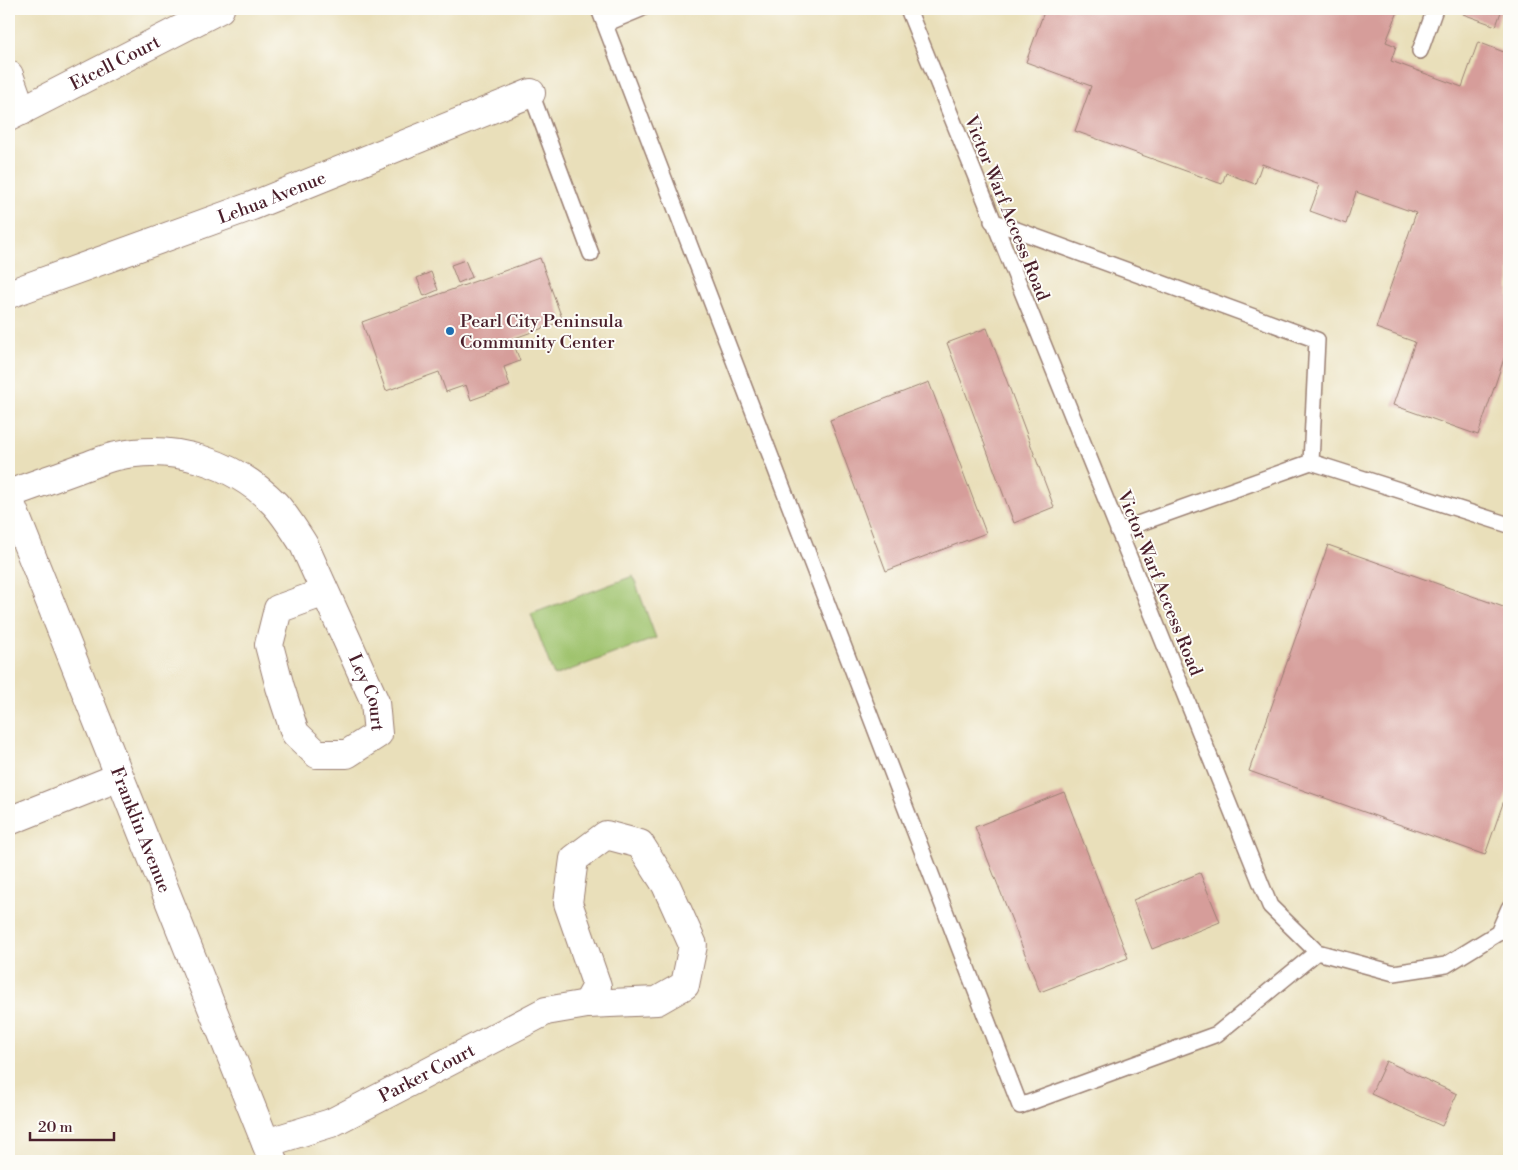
<svg xmlns="http://www.w3.org/2000/svg" width="1518" height="1170" viewBox="0 0 1518 1170" font-family="'Libre Bodoni',serif">
  <rect width="100%" height="100%" fill="#fdfcf7"/>
  <filter id="ink" filterUnits="userSpaceOnUse"><feTurbulence type="fractalNoise" baseFrequency=".02" numOctaves="2"/><feDisplacementMap in="SourceGraphic" scale="10" xChannelSelector="R" yChannelSelector="G"/><feConvolveMatrix kernelMatrix="1 2 1 2 8 2 1 2 1" color-interpolation-filters="sRGB"/></filter>
  <filter id="wash" filterUnits="userSpaceOnUse"><feTurbulence type="fractalNoise" baseFrequency=".0096" numOctaves="4" result="noise"/><feDisplacementMap in="SourceGraphic" scale="20" xChannelSelector="R" yChannelSelector="G"/><feGaussianBlur stdDeviation="1.12" result="paint"/><feColorMatrix in="noise" values="0 0 0 0 0 0 0 0 0 0 0 0 0 0 0 0 0 1.4 0 .05"/><feComposite in="paint" operator="in"/></filter>
  <g filter="url(#wash)">
    <rect width="100%" height="100%" fill="#e9dfba"/>
    <path fill="#9fc36d" stroke="#74714c" d="M633 576 656 638 554 676 531 614Z"/>
    <g id="blocks">
      <path fill="#d69d9a" d="M1045 9H1399L1386 42 1396 46 1391 61 1462 87 1478 42 1509 54V344L1478 435 1393 405 1415 342 1376 328 1416 213 1356 192 1346 224 1310 211 1320 185 1262 164 1255 184 1226 173 1222 184 1075 131 1091 86 1026 62Z
        M1465 9H1502L1496 26 1463 14Z
        M540 258 563 321 512 339 520 361 504 367 510 386 471 400 466 385 446 392 439 372 386 391 362 322Z
        M465 260 472 277 458 283 451 265Z
        M431 272 438 290 424 296 417 278Z
        M987 328 1054 507 1014 523 947 343Z
        M929 382 986 533 886 571 830 420Z
        M1328 545 1509 609V786L1485 855 1249 771Z
        M1064 792 1128 958 1040 992 975 827Z
        M1200 873 1220 922 1152 949 1133 900Z
        M1386 1061 1457 1094 1442 1126 1371 1094Z"/>
    </g>
  </g>
  <g filter="url(#ink)">
    <use href="#blocks" fill-opacity="0" stroke="#9a7f72" stroke-width="1"/>
    <g fill="none" stroke-linecap="round" stroke-linejoin="round">
      <g stroke="#9a7f72" stroke-width="18">
        <path id="lane" d="M599 9 1020 1106 1217 1034 1317 952
          M908 9 1270 906 1317 952 1394 973 1446 965 1498 933 1509 908
          M605 24 641 9
          M1420 51 1435 9
          M531 93 591 254
          M992 221 1317 340 1311 462
          M1118 531 1311 462 1509 525"/>
      </g>
      <g stroke="#9a7f72" stroke-width="30">
        <g id="street">
          <path d="M9 75 22 111"/>
          <path id="s1" d="M9 117 220 9"/>
          <path id="s2" d="M9 294 252 206 531 93"/>
          <path id="s3" d="M9 494C33 485 57 477 81 468 93 464 105 458 117 456 173 443 235 463 275 504 286 516 295 531 304 545L375 702 378 734 347 754H317L295 733 280 687 269 645 278 609 325 592"/>
          <path id="s4" d="M9 499 273 1161"/>
          <path d="M9 821 119 777"/>
          <path d="M606 835 640 844 666 885 693 945 685 985 657 1001 587 1004 597 986 568 903 574 859Z"/>
          <path id="s5" d="M266 1143 331 1123 546 1011 587 1004"/>
        </g>
      </g>
      <use href="#lane" stroke="#fff" stroke-width="15"/>
      <use href="#street" stroke="#fff" stroke-width="28"/>
    </g>
  </g>
  <circle fill="#1f6fb2" stroke="#fdfcf7" stroke-width="2" cx="450" cy="331" r="5"/>
  <g text-anchor="middle" stroke-width="4" stroke-linejoin="round" paint-order="stroke">
    <g font-size="18" fill="#4a1f2b" stroke="#fdfcf7">
      <text dy="6" stroke="none"><textPath href="#s1" startOffset="119">Etcell Court</textPath></text>
      <text dy="6" stroke="none"><textPath href="#s2" startOffset="280">Lehua Avenue</textPath></text>
      <text transform="translate(1007 208) rotate(68)" y="6">Victor Warf Access Road</text>
      <text transform="translate(1160 583) rotate(68)" y="6">Victor Warf Access Road</text>
      <text dy="6" stroke="none"><textPath href="#s3" startOffset="498">Ley Court</textPath></text>
      <text dy="6" stroke="none"><textPath href="#s4" startOffset="356">Franklin Avenue</textPath></text>
      <text dy="6" stroke="none"><textPath href="#s5" startOffset="176">Parker Court</textPath></text>
    </g>
    <g font-size="18" fill="#4a1f2b" stroke="#fdfcf7" text-anchor="start">
      <text x="460" y="327">Pearl City Peninsula<tspan x="460" dy="21">Community Center</tspan></text>
    </g>
  </g>
  <rect width="1518" height="1170" fill="none" stroke="#fdfcf7" stroke-width="30"/>
  <path d="M30 1132v8h84v-8" fill="none" stroke="#4a1f2b" stroke-width="2.5"/>
  <text x="38" y="1132" font-size="15" fill="#4a1f2b" stroke="#fdfcf7" stroke-width="4" paint-order="stroke">20 m</text>
</svg>
